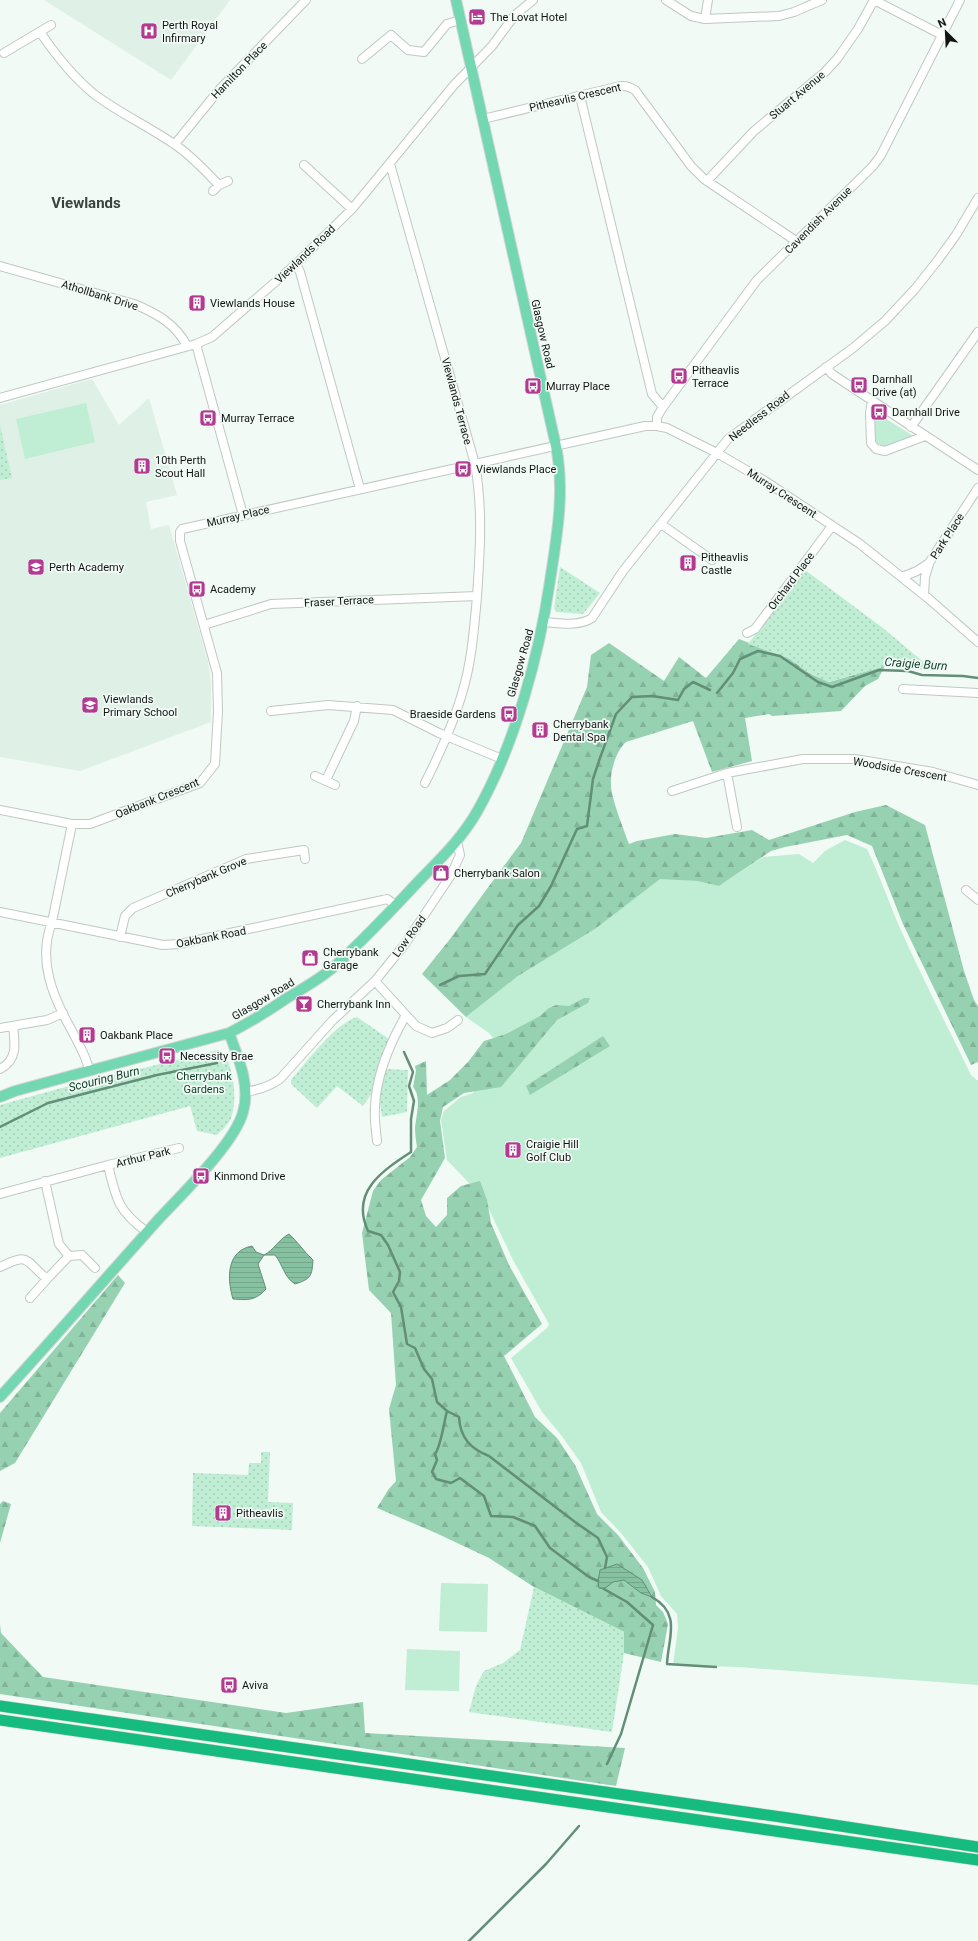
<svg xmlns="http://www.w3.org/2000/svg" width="978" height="1941" viewBox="0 0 978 1941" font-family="Roboto,sans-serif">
  <defs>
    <pattern id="forest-firs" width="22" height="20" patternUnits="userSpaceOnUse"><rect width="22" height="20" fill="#96d2b1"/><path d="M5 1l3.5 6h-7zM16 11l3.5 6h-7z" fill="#80b397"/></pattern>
    <pattern id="park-dots" width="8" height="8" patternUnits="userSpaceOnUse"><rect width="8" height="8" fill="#bfeed4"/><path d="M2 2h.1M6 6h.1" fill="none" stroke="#a3cbb5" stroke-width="1.8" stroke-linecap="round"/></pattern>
    <pattern id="water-rules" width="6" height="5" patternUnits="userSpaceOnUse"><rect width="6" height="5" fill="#86c2a2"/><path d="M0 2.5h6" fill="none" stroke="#73a68b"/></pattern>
  </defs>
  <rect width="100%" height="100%" fill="#f1faf5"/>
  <path fill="#dff0e6" d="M44 0H230L171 80Z
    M92 379 119 425 149 398 177 495 146 502 151 529 169 525 208 662 211 682V722L80 771 0 757V405Z"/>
  <path fill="#bfeed4" d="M86 403 95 442 25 459 16 419Z
    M872 410 915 437C900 443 885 454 873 439Z
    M845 840 867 849C879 874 888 900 899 926 921 976 947 1025 971 1075L978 1081V1685L739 1667 673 1665 678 1628 677 1614 661 1596 648 1567 621 1533 601 1512 581 1463 561 1435 542 1412 511 1358 547 1328 549 1324 514 1262 484 1199 447 1160 441 1120 444 1111 461 1097 473 1093 488 1073 495 1040 489 1033 466 1017 518 976 595 929 660 878 697 881 719 886 763 857 799 854 813 863 825 851Z
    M441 1583 488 1584 487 1632 439 1631Z
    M407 1649 460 1651 459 1691 405 1690Z"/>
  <path fill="url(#forest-firs)" d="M739 639 790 659 809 673 829 682 885 666 878 679 865 686 841 711 772 716 769 714 745 718 752 761 712 772 693 721 626 742C616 751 610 771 611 785 611 798 624 830 629 844L637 841 675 834 706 838 752 830 769 840 855 812 886 805 925 825 964 971 974 1000 978 1006V1062L971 1065 903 924 872 846 847 835 785 847 771 851 719 886 697 881 660 879 595 929 518 976 466 1017 422 974 450 939 521 843 587 687 591 655 609 643 664 681 679 657 706 678Z
    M584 998H590L588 1003 557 1020 501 1087 464 1093 443 1107 440 1121 445 1158 421 1200 426 1216 436 1227 447 1215V1198L461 1186 480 1181 487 1200 491 1223 509 1265 542 1324 504 1356 535 1417 557 1438 575 1465 597 1514 618 1535 643 1568 655 1592 656 1605 663 1612 668 1624 661 1662 624 1653V1632L534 1587 489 1558 436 1533 377 1508 388 1490 396 1481 389 1409 396 1385 391 1313 369 1290 362 1233 373 1191 381 1180 410 1157 417 1147C416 1141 415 1134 415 1128 416 1116 422 1097 413 1087L416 1071 415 1066 426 1061 427 1095 450 1080 468 1062 484 1041 506 1034 540 1016 549 1008 556 1005 569 1006Z
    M603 1036 610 1046 530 1095 526 1086Z
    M118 1275 125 1283 15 1463 0 1471V1413Z
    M3 1501 11 1504 0 1543V1504Z
    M0 1624 1 1633 43 1677 286 1713 363 1702 365 1733 625 1748 616 1786 0 1694Z"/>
  <path fill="url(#park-dots)" d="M0 425 12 478 0 480Z
    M560 567 600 593 583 614 556 612 554 608Z
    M805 570 883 628 934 671 885 666 829 682 809 673 790 659 748 644Z
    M357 1017 389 1039 379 1063 374 1090 363 1106 337 1086 317 1108 291 1084V1080C308 1061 333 1025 357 1017Z
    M218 1050 225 1053C233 1072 238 1097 231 1118 229 1124 222 1130 217 1135L197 1131 190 1106 0 1158V1105L69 1086Z
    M386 1069 408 1070 407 1112 382 1117 379 1095Z
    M261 1452H270L268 1502 293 1503 292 1530 192 1526 193 1473 248 1475 249 1463H261Z
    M534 1587 624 1632V1653L612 1732 469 1712 476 1686 484 1671 503 1663 520 1650Z"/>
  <path fill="url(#water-rules)" stroke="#638e77" d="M289 1234C298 1242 304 1252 313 1260 312 1276 311 1279 295 1284 284 1277 283 1265 275 1255H264L258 1264 266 1289C255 1301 248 1300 233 1299 227 1279 226 1251 252 1246L256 1252 264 1255C274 1250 278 1240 289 1234Z
    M617 1564 642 1580 652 1597 641 1593 624 1580 613 1582 604 1589 599 1588 598 1581 600 1570Z"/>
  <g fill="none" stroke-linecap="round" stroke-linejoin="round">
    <path stroke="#638e77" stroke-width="2.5" d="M717 693 733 673 740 659 758 651 780 656 818 682 832 687 879 670 908 671 922 675 963 676 978 678
      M440 985 459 976 485 974 518 925 539 906 551 886 577 829 587 826 593 779 600 758 616 714 632 697 652 696 678 700 684 689 693 682 710 690
      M404 1052 413 1072 409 1086 414 1101 411 1119V1152C382 1171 350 1192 368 1231L381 1235 388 1245 400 1272 399 1281 393 1292 401 1307 407 1344 415 1348 424 1369 432 1379 437 1402 447 1411 459 1417C460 1438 471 1449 489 1456L575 1522 598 1538 607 1557 605 1568
      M0 1127 48 1103 157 1075 217 1063
      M447 1411C444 1422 441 1446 435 1454L437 1460 432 1472 436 1479 451 1483 460 1478 484 1496 491 1516 513 1517 535 1526 550 1548 589 1577 598 1581
      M604 1589 627 1602 653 1625 621 1734 607 1764
      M652 1597C682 1614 668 1638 667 1664L716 1667
      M469 1941 546 1864 579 1826"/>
    <g stroke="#bfc8c3" stroke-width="10">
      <path id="minor" d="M666 0 691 16 705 19 779 16 794 12 822 0
        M874 0 942 35
        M705 19 708 0
        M40 32C55 54 73 77 94 94 119 113 148 126 174 144 191 155 205 171 219 185
        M4 53 51 25
        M362 59 391 35 408 50 424 52 447 24 460 20
        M580 96 652 394 663 407
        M483 119 616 87C624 85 628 86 635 90L691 166 704 179 796 241
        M175 144 219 90 306 0
        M390 164 475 464C483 509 480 552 477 597 474 628 472 660 463 690 454 723 440 753 425 783
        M304 165 352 209
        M707 181 754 131 825 72 837 59 858 29 874 0
        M213 191 219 185 228 181
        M296 264 300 272 360 489
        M0 266 134 304C156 313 176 324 187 346
        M196 344 243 515
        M826 367 832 374 850 386 978 470
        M0 398 196 344 212 337 296 264 352 209 454 85 492 46 514 16 533 0
        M872 401 870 413 871 443 876 449 885 451 925 436
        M657 426V417L663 407 757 280 873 166 881 155 960 0
        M911 427 978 332
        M661 524 712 560
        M902 577 917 571 929 563 978 488
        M924 595 925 577 929 564
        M544 622C559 623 578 627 592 618L623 571 728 439 853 348 885 321 915 289 938 260 956 235 978 198
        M204 625 271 604 477 596
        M747 633 755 629 832 526
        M903 689 978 693
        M271 711 328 705 393 710 439 733 502 759
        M727 773 737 827
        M315 776 335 785
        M326 780 354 721 357 706
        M672 791 727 773 803 759H855L933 772 978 785
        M0 810 72 824H90L200 783 215 764 218 711 217 673 180 541V532L182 529 645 426H657L667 428 717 453 765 481 860 544 929 599 978 642
        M72 824 52 922C37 961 53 997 72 1031 79 1045 86 1055 89 1070
        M966 890 978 900
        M0 912 163 945 180 944 216 936 383 900 387 899 396 905
        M120 937 125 916 133 908 246 859 304 850 305 859
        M375 981 416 1026 432 1033 447 1028 458 1020
        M0 1028 47 1020 63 1013
        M0 1069C18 1060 15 1043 13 1026
        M245 1092C258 1090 269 1087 280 1079L332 1021 375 981 405 944 451 875 460 855 457 841
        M377 1141C376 1130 374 1118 375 1107 376 1075 390 1043 406 1015
        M108 1165 179 1148
        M45 1181 59 1244 69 1256 47 1279
        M0 1194 108 1165C116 1199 118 1211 147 1232
        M69 1256 82 1255 95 1268
        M0 1267C30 1252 24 1260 47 1279L30 1298"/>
    </g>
    <g stroke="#d4d5d5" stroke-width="12">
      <path id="major" d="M0 1097 15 1091 70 1076 229 1033C249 1023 268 1011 287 998 304 988 320 979 335 966 363 940 390 912 416 884 438 861 462 839 478 810 515 744 539 656 550 581 557 535 565 492 556 446L456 0
        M0 1397C53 1339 105 1279 157 1221 181 1195 235 1143 243 1112 251 1086 238 1057 229 1033"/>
    </g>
    <g stroke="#d4d5d5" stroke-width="12">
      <path id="highway" d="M0 1706 788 1818 978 1847
        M0 1720 978 1860"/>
    </g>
    <use href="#minor" stroke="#fff" stroke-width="8"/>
    <use href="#major" stroke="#73d7b2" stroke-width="10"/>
    <use href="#highway" stroke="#16bc7f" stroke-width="11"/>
  </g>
  <defs>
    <g id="hotel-square" transform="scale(0.9)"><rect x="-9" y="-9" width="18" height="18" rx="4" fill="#b23b91" stroke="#f1faf5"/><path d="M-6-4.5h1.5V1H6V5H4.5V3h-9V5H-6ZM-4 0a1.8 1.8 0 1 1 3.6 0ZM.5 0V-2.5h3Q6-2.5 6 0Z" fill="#fff"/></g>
    <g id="hospital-square" transform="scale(0.9)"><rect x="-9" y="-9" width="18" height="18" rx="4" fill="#b23b91" stroke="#f1faf5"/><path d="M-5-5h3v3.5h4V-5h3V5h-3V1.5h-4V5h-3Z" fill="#fff"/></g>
    <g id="building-square" transform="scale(0.9)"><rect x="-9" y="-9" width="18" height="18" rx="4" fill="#b23b91" stroke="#f1faf5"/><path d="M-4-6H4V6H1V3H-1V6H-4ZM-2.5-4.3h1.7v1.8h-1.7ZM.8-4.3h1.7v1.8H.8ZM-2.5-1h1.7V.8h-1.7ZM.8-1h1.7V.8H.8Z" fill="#fff"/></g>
    <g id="bus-square" transform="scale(0.9)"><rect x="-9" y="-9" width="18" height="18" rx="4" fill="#b23b91" stroke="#f1faf5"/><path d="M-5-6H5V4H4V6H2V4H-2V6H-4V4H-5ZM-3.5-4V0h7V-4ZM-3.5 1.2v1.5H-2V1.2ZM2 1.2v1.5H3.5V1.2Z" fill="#fff"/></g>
    <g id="school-square" transform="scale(0.9)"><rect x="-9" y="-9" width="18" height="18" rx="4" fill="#b23b91" stroke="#f1faf5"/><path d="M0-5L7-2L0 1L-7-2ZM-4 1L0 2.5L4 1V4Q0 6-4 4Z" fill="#fff"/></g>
    <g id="shop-square" transform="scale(0.9)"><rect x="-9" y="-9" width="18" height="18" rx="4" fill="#b23b91" stroke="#f1faf5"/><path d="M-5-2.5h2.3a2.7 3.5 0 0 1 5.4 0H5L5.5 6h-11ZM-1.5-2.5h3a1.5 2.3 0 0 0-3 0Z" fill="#fff"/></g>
    <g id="bar-square" transform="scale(0.9)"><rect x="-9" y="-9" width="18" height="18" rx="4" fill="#b23b91" stroke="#f1faf5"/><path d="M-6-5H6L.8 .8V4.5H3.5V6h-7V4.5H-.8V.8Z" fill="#fff"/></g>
  </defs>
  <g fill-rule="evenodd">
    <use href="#hotel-square" x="477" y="17"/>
    <use href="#hospital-square" x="149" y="31"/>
    <use href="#building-square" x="197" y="303"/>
    <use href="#bus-square" x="679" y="376"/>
    <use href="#bus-square" x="859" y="385"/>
    <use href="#bus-square" x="533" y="386"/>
    <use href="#bus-square" x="879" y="412"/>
    <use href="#bus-square" x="208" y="418"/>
    <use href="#building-square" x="142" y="466"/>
    <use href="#bus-square" x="463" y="469"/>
    <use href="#building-square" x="688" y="563"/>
    <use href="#school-square" x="36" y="567"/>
    <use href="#bus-square" x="197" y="589"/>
    <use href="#school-square" x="90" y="705"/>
    <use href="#bus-square" x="509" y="714"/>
    <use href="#building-square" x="540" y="730"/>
    <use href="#shop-square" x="441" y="873"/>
    <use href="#shop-square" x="310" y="958"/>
    <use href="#bar-square" x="304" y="1004"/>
    <use href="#building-square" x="87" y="1035"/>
    <use href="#bus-square" x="167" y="1056"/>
    <use href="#building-square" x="513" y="1150"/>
    <use href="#bus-square" x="201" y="1176"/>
    <use href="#building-square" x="223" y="1513"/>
    <use href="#bus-square" x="229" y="1685"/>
  </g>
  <g text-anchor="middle" stroke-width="3.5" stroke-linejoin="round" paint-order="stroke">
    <g font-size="11" fill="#121514" stroke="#f1faf5" text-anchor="start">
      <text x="490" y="21">The Lovat Hotel</text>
      <text x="162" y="29">Perth Royal<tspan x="162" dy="13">Infirmary</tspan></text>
      <text x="210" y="307">Viewlands House</text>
      <text x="692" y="374">Pitheavlis<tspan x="692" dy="13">Terrace</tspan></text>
      <text x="872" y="383">Darnhall<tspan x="872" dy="13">Drive (at)</tspan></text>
      <text x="546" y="390">Murray Place</text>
      <text x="892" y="416">Darnhall Drive</text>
      <text x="221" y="422">Murray Terrace</text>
      <text x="155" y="464">10th Perth<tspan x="155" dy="13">Scout Hall</tspan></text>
      <text x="476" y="473">Viewlands Place</text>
      <text x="701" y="561">Pitheavlis<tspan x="701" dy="13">Castle</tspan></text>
      <text x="49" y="571">Perth Academy</text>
      <text x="210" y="593">Academy</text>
      <text x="103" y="703">Viewlands<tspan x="103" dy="13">Primary School</tspan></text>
      <text x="496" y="718" text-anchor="end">Braeside Gardens</text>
      <text x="553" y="728">Cherrybank<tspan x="553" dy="13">Dental Spa</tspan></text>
      <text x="454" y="877">Cherrybank Salon</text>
      <text x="323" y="956">Cherrybank<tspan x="323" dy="13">Garage</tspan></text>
      <text x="317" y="1008">Cherrybank Inn</text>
      <text x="100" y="1039">Oakbank Place</text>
      <text x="180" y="1060">Necessity Brae</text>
      <text x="526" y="1148">Craigie Hill<tspan x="526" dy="13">Golf Club</tspan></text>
      <text x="214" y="1180">Kinmond Drive</text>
      <text x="236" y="1517">Pitheavlis</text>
      <text x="242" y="1689">Aviva</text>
    </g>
    <g font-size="11" fill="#121514" stroke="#f1faf5">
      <text transform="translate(239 70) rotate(-46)" y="4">Hamilton Place</text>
      <text transform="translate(797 95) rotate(-40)" y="4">Stuart Avenue</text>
      <text transform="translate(575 97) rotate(-13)" y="4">Pitheavlis Crescent</text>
      <text transform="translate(818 220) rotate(-45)" y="4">Cavendish Avenue</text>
      <text transform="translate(305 254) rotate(-44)" y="4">Viewlands Road</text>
      <text transform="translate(100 295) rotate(17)" y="4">Athollbank Drive</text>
      <text transform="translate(543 334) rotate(77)" y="4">Glasgow Road</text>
      <text transform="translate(457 401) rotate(75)" y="4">Viewlands Terrace</text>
      <text transform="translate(759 416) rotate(-38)" y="4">Needless Road</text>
      <text transform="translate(782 493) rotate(33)" y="4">Murray Crescent</text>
      <text transform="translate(238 516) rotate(-13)" y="4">Murray Place</text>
      <text transform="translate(947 536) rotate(-57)" y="4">Park Place</text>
      <text transform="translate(791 581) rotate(-53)" y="4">Orchard Place</text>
      <text transform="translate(339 601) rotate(-3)" y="4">Fraser Terrace</text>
      <text transform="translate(520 663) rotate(-74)" y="4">Glasgow Road</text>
      <text transform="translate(900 769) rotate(10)" y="4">Woodside Crescent</text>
      <text transform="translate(157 798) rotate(-22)" y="4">Oakbank Crescent</text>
      <text transform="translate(206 877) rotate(-23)" y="4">Cherrybank Grove</text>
      <text transform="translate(409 936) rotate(-54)" y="4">Low Road</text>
      <text transform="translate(211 937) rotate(-11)" y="4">Oakbank Road</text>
      <text transform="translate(263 999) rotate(-31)" y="4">Glasgow Road</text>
      <text transform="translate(143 1157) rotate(-14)" y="4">Arthur Park</text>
    </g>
    <g font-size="11" fill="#0b3d28" stroke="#f1faf5">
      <text x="204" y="1080">Cherrybank<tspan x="204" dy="13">Gardens</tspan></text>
    </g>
    <g font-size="12" font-style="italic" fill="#14442e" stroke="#f1faf5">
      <text transform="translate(916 664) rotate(4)" y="4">Craigie Burn</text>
      <text transform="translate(104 1079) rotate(-14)" y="4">Scouring Burn</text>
    </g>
    <g font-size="15" font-weight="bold" fill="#3c433f" stroke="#f1faf5">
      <text x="86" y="208">Viewlands</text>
    </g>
  </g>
  <g transform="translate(946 32) rotate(336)" stroke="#f1faf5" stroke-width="3" paint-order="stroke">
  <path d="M0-3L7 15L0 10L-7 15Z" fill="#121514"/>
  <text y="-6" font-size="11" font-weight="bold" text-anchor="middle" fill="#121514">N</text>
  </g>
</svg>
